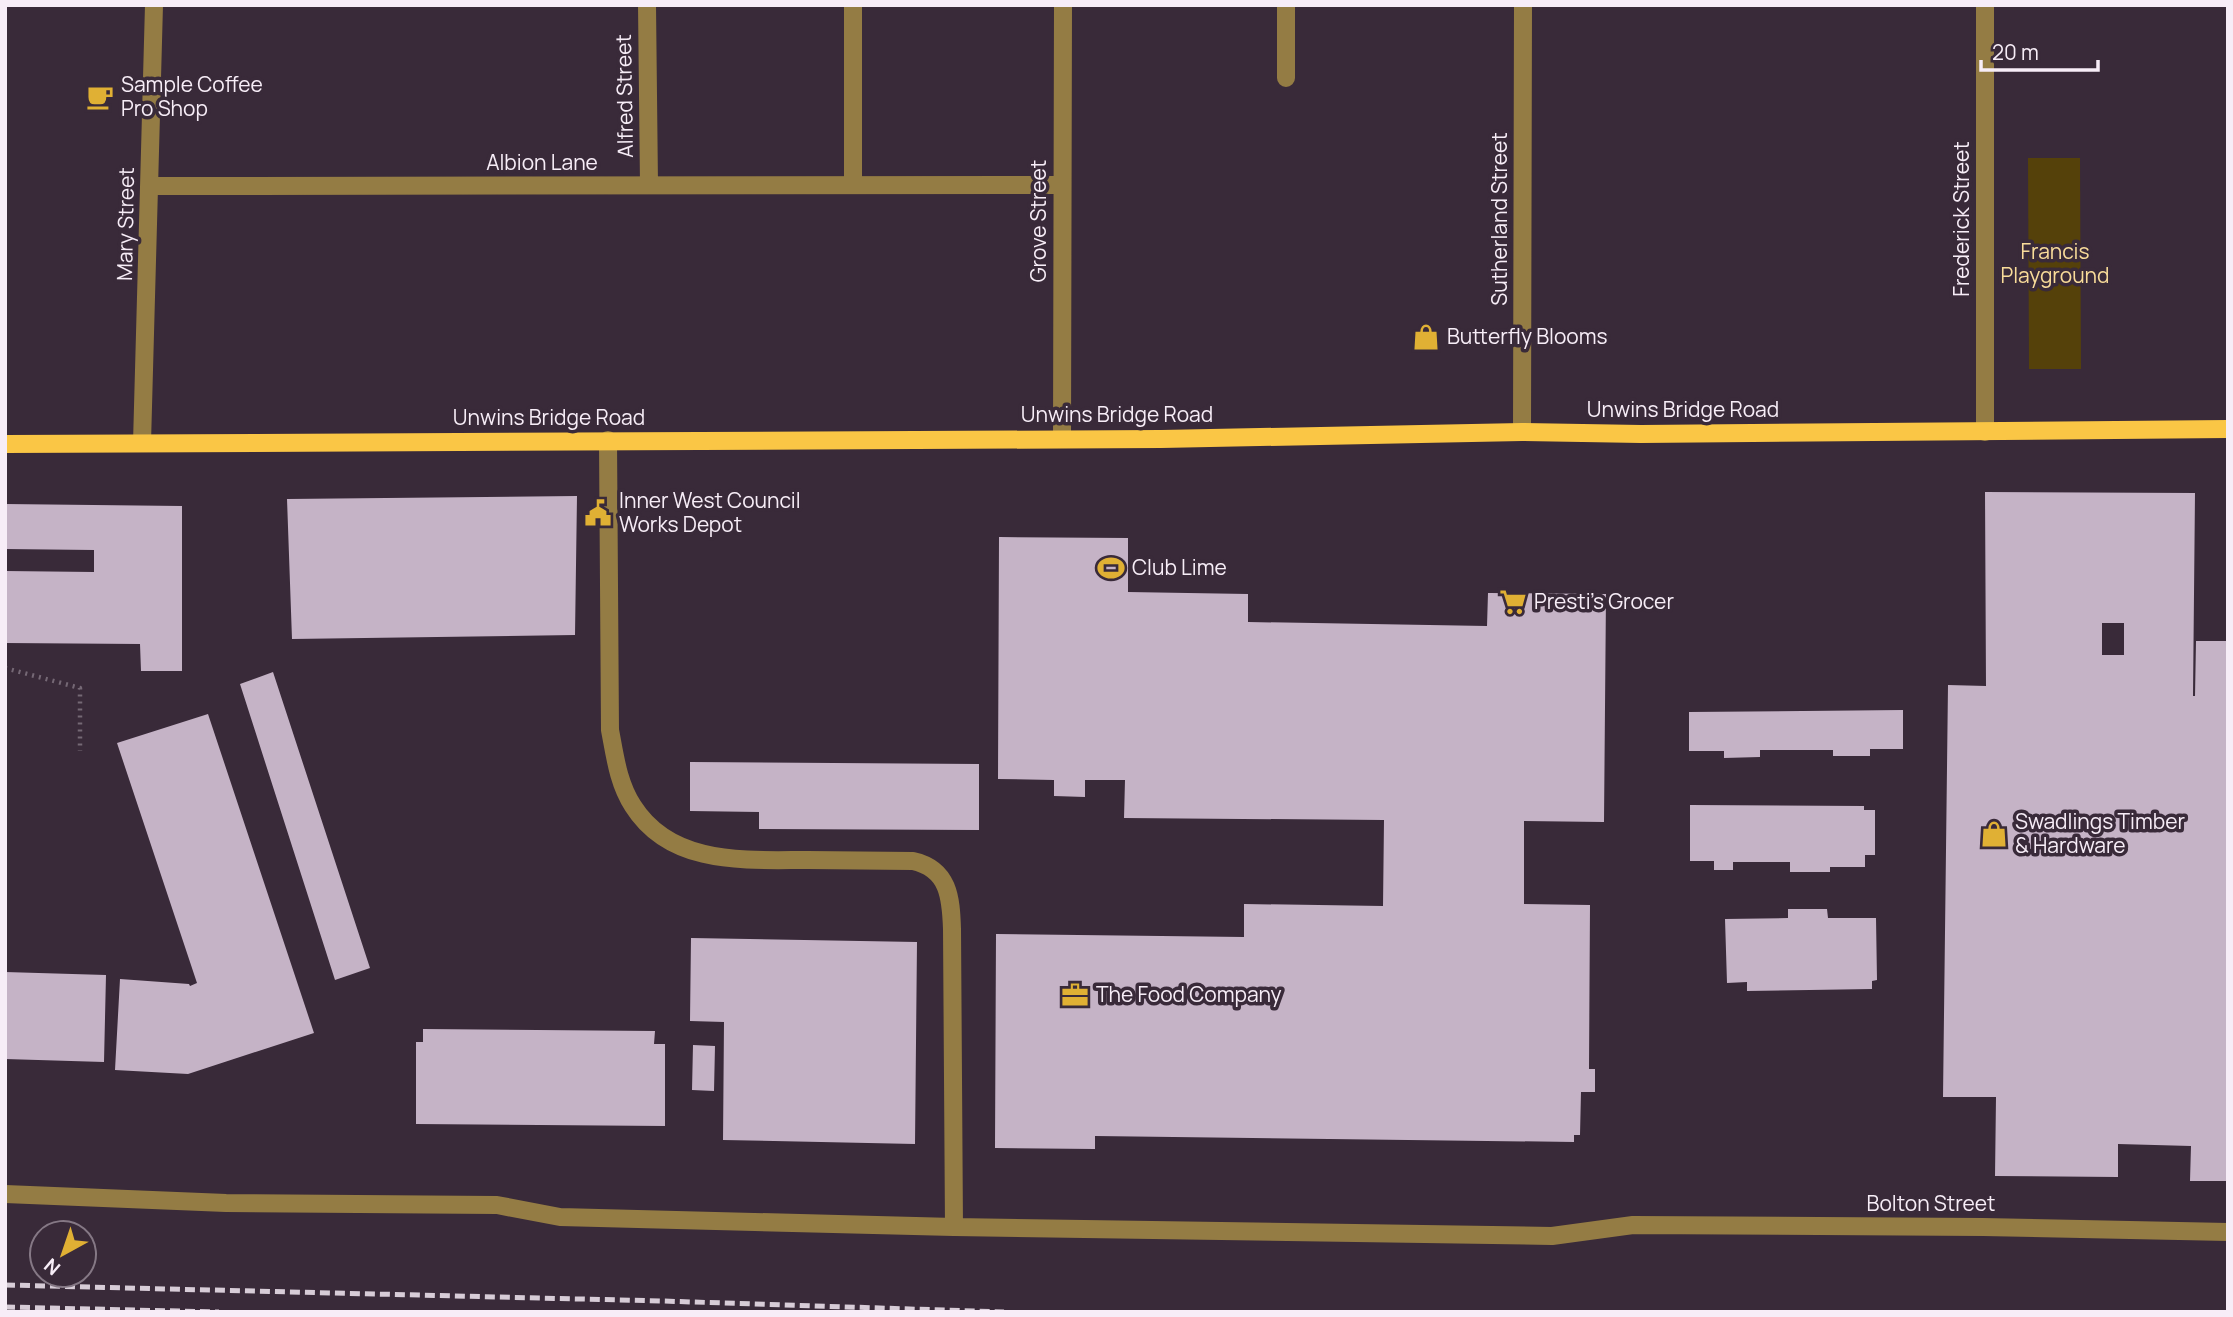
<svg xmlns="http://www.w3.org/2000/svg" width="2233" height="1317" viewBox="0 0 2233 1317" font-family="Manrope,sans-serif">
  <rect width="100%" height="100%" fill="#392a39"/>
  <path fill="#55410a" d="M2028 158H2080L2081 369H2029Z"/>
  <path fill="#c5b3c6" fill-rule="evenodd" d="M1985 492 2195 493 2193 696H2195L2196 641H2228V1181H2190L2191 1146 2118 1144V1177L1995 1176 1996 1097H1943L1948 685 1986 686ZM2102 623H2124V655H2102Z
    M577 496 575 635 292 639 287 499Z
    M5 504 182 506V671H141L140 644 5 643V571L94 572V550L5 549Z
    M999 537 1128 538V592L1248 594V622L1487 626 1488 593 1606 594 1604 822 1524 821V904L1590 905 1589 1069H1595V1092H1581L1580 1135H1574V1142L1095 1136V1149L995 1148 996 934 1244 937V904L1383 906 1384 820 1124 818 1125 780H1085V797L1054 796V780L998 779Z
    M273 672 370 968 335 980 240 684Z
    M1903 710V749H1870V756H1833V750H1760V757L1724 758V751H1689V712Z
    M208 714 314 1033 188 1074 115 1070 120 979 189 984 190 986 197 983 117 743Z
    M690 762 979 764V830L759 829V812L690 811Z
    M1690 805 1864 806V810H1875V855H1865V867H1830V872H1790V862H1733V870H1714V861H1690Z
    M1788 909H1827L1828 918H1876L1877 980 1872 981V989L1747 991V982L1727 983 1725 919 1788 918Z
    M691 938 917 942 915 1144 723 1140 724 1022 690 1021Z
    M5 972 106 975 104 1062 5 1059Z
    M423 1029 655 1031 654 1044H665V1126L416 1124V1042H423Z
    M693 1045 715 1046 714 1091 692 1090Z"/>
  <g fill="none" stroke-linecap="round" stroke-linejoin="round">
    <path stroke="#756875" stroke-width="4.5" stroke-dasharray="2 5" stroke-linecap="butt" d="M5 668 80 688V751"/>
    <path stroke="#947c44" stroke-width="18" d="M647 5 649 185
      M853 5V185
      M1286 5V78
      M1985 5V432
      M149 186 1062 185
      M1522 432 1523 5
      M1062 438 1063 5
      M608 440 610 730C615 756 618 783 633 806 671 866 745 860 807 860 842 860 878 861 913 861 949 869 951 898 952 929L954 1227
      M142 443 154 5
      M5 1194 226 1203 497 1205 560 1217 954 1227 1552 1236 1633 1225 1983 1227 2228 1232"/>
    <path stroke="#fac645" stroke-width="18" d="M5 444 1161 439 1522 432 1641 434 2228 429"/>
    <path stroke="#d7ccd7" stroke-width="5" stroke-dasharray="10 5" stroke-linecap="butt" d="M5 1285 662 1301 1004 1312
      M5 1307 219 1312"/>
  </g>
  <defs>
    <g id="cafe-bare" transform="scale(2.1)"><path d="M-5.5-4.5H6V0H3Q3 3.5 0 3.5H-2.5Q-5.5 3.5-5.5 0ZM3-3.2v2h1.7v-2ZM-6 4.5H4V6H-6Z" fill="#e0b034" stroke="#392a39" stroke-width="2.5" paint-order="stroke"/></g>
    <g id="shop-bare" transform="scale(2.1)"><path d="M-5-2.5h2.3a2.7 3.5 0 0 1 5.4 0H5L5.5 6h-11ZM-1.5-2.5h3a1.5 2.3 0 0 0-3 0Z" fill="#e0b034" stroke="#392a39" stroke-width="2.5" paint-order="stroke"/></g>
    <g id="civic-bare" transform="scale(2.1)"><path d="M-.6-6.5H3V-4.5H.6V-3L4-1V1h2V6H-6V1h2V-1L-.6-3ZM-1.2 2.5V6h2.4V2.5Z" fill="#e0b034" stroke="#392a39" stroke-width="2.5" paint-order="stroke"/></g>
    <g id="stadium-bare" transform="scale(2.1)"><path d="M0-5a6.5 5 0 1 0 0 10a6.5 5 0 1 0 0-10ZM-3.5-1.8h7v3.6h-7Z" fill="#e0b034" stroke="#392a39" stroke-width="2.5" paint-order="stroke"/></g>
    <g id="supermarket-bare" transform="scale(2.1)"><path d="M-6-5.5h2.5l.6 2H6L4.5 2H-2.5L-4.4-4H-6ZM-1.5 3.2a1.3 1.3 0 1 0 .1 0ZM3 3.2a1.3 1.3 0 1 0 .1 0Z" fill="#e0b034" stroke="#392a39" stroke-width="2.5" paint-order="stroke"/></g>
    <g id="office-bare" transform="scale(2.1)"><path d="M-6-3h4V-5.5h4V-3h4V5H-6ZM-1-4.5V-3h2v-1.5ZM-6 0V1H6V0Z" fill="#e0b034" stroke="#392a39" stroke-width="2.5" paint-order="stroke"/></g>
  </defs>
  <g fill-rule="evenodd">
    <use href="#cafe-bare" x="100" y="97"/>
    <use href="#shop-bare" x="1426" y="337"/>
    <use href="#civic-bare" x="598" y="513"/>
    <use href="#stadium-bare" x="1111" y="568"/>
    <use href="#supermarket-bare" x="1513" y="602"/>
    <use href="#shop-bare" x="1994" y="834"/>
    <use href="#office-bare" x="1075" y="995"/>
  </g>
  <g text-anchor="middle" stroke-width="7" stroke-linejoin="round" paint-order="stroke">
    <g font-size="21" fill="#f7edf7" stroke="#392a39" text-anchor="start">
      <text x="121" y="92">Sample Coffee<tspan x="121" dy="24">Pro Shop</tspan></text>
      <text x="1447" y="344">Butterfly Blooms</text>
      <text x="619" y="508">Inner West Council<tspan x="619" dy="24">Works Depot</tspan></text>
      <text x="1132" y="575">Club Lime</text>
      <text x="1534" y="609">Presti's Grocer</text>
      <text x="2015" y="829">Swadlings Timber<tspan x="2015" dy="24">&amp; Hardware</tspan></text>
      <text x="1096" y="1002">The Food Company</text>
    </g>
    <g font-size="21" fill="#f7edf7" stroke="#392a39">
      <text transform="translate(625 96) rotate(-91)" y="7">Alfred Street</text>
      <text x="542" y="170">Albion Lane</text>
      <text transform="translate(1500 219) rotate(-90)" y="7">Sutherland Street</text>
      <text transform="translate(1962 219) rotate(-90)" y="7">Frederick Street</text>
      <text transform="translate(1039 221) rotate(-90)" y="7">Grove Street</text>
      <text transform="translate(126 224) rotate(-89)" y="7">Mary Street</text>
      <text x="1683" y="417">Unwins Bridge Road</text>
      <text x="1117" y="422">Unwins Bridge Road</text>
      <text x="549" y="425">Unwins Bridge Road</text>
      <text x="1931" y="1211">Bolton Street</text>
    </g>
    <g font-size="21" fill="#f9dc9a" stroke="#392a39">
      <text x="2055" y="259">Francis<tspan x="2055" dy="24">Playground</tspan></text>
    </g>
  </g>
  <rect width="2233" height="1317" fill="none" stroke="#f7edf7" stroke-width="14"/>
  <g transform="translate(63 1254) rotate(220)"><circle r="33" fill="#392a39" stroke="#857885" stroke-width="2"/>
  <path d="M0-5L12 26L0 18L-12 26Z" fill="#e0b034"/>
  <text y="-10" font-size="19" font-weight="bold" text-anchor="middle" fill="#f7edf7">N</text>
  </g>
  <path d="M1981 60v10h117v-10" fill="none" stroke="#f7edf7" stroke-width="3.5"/>
  <text x="1992" y="60" font-size="21" fill="#f7edf7" stroke="#392a39" stroke-width="5" paint-order="stroke">20 m</text>
</svg>
